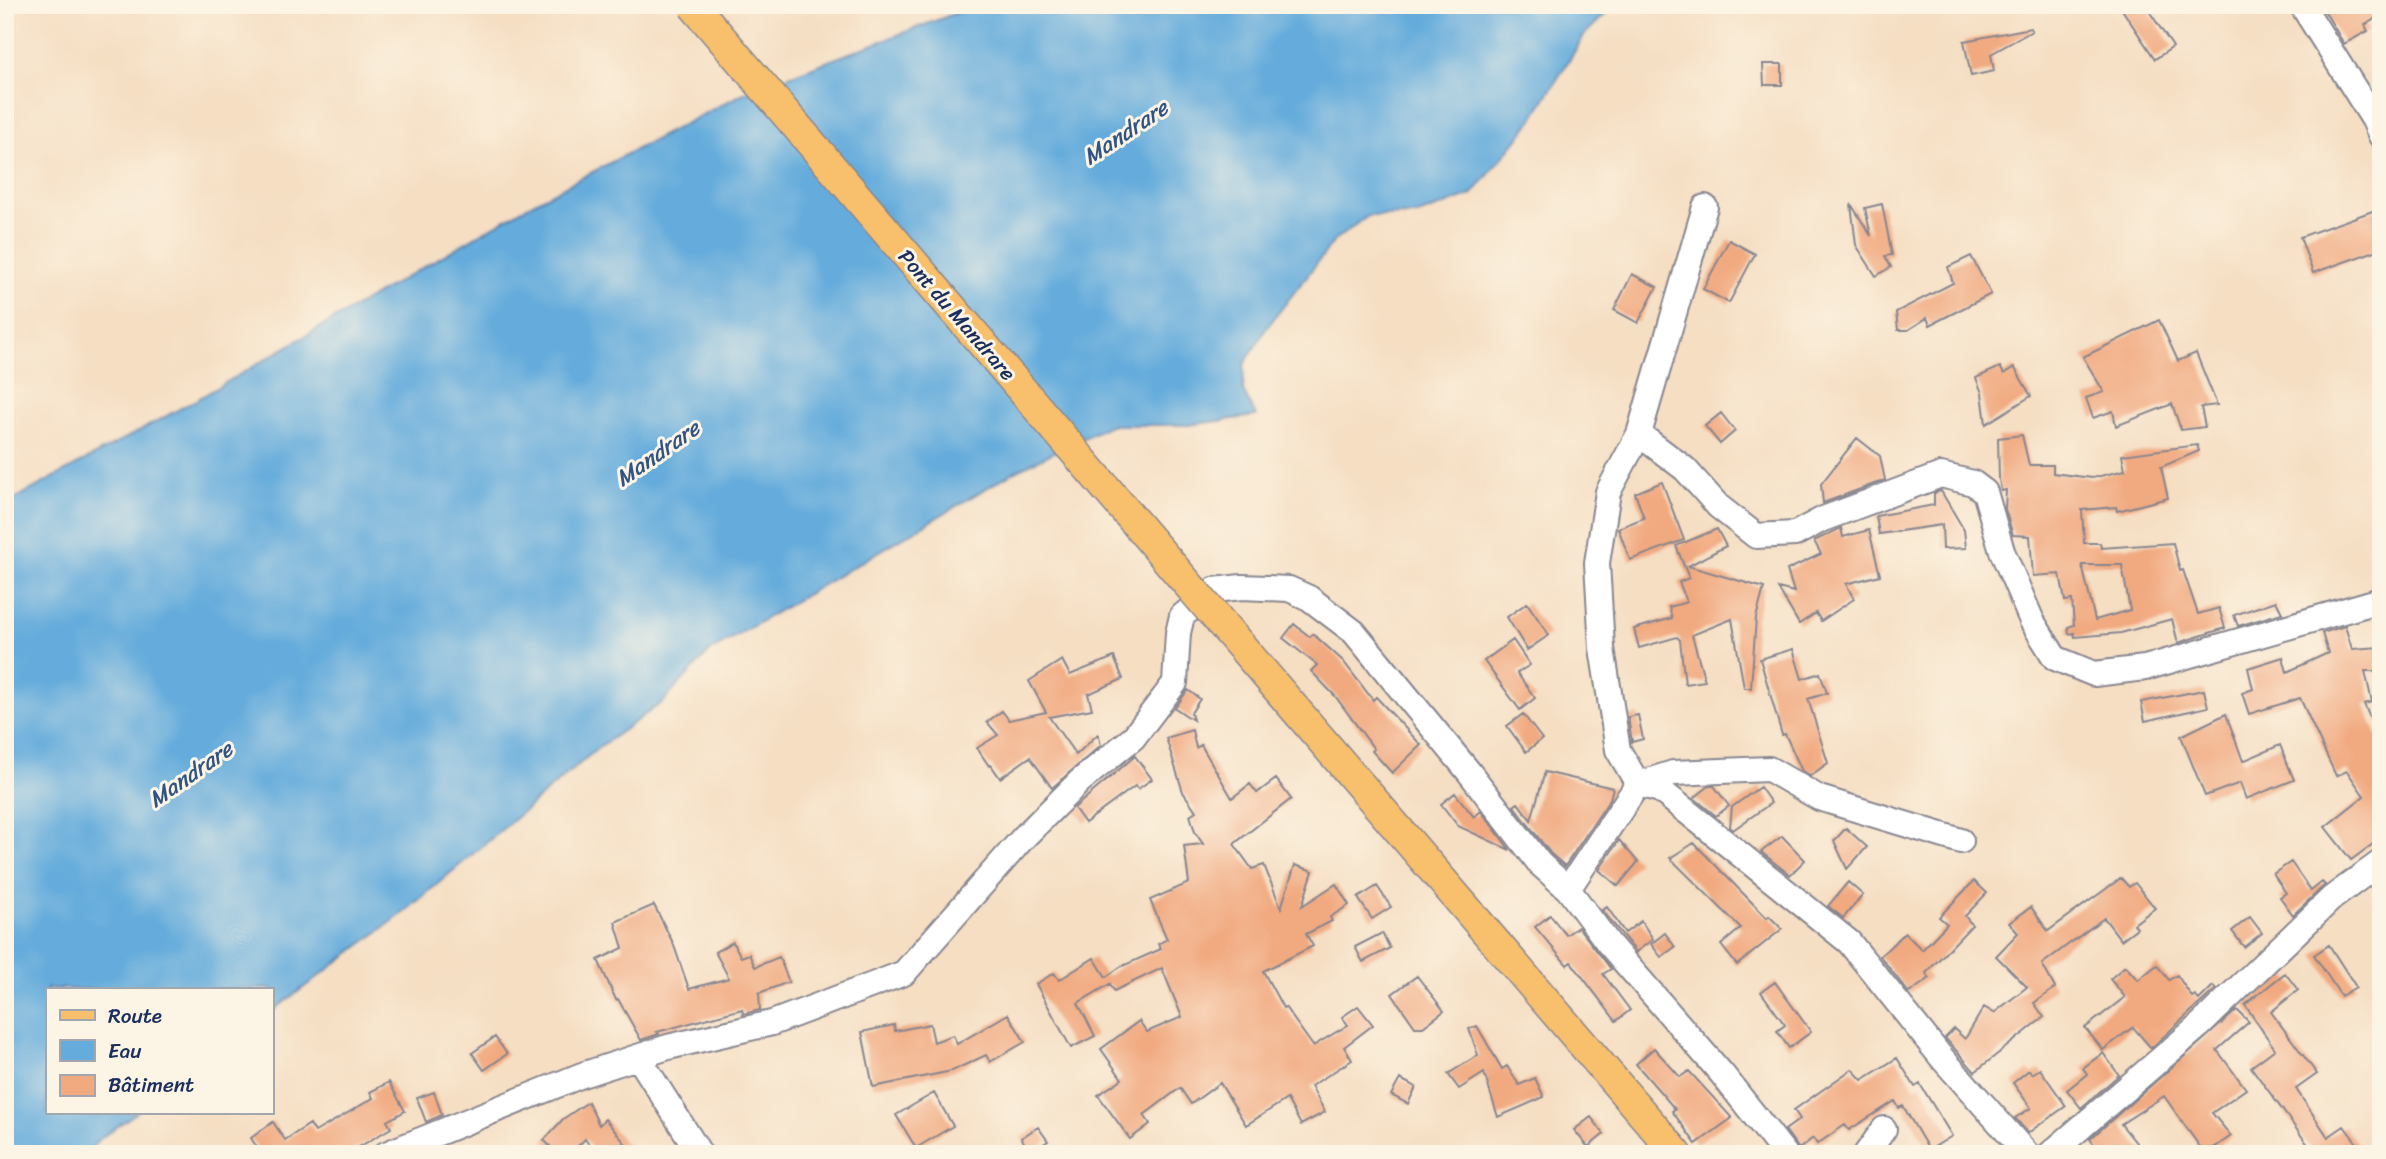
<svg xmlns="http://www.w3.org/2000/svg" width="2386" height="1159" viewBox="0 0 2386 1159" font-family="Sriracha,sans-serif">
  <rect width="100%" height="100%" fill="#fcf5e5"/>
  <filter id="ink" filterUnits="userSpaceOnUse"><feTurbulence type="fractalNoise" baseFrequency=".0143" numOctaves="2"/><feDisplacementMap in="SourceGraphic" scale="14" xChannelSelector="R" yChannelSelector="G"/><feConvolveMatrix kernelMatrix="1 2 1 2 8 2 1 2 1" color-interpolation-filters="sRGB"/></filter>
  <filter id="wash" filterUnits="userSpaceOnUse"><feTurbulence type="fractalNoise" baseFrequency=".00686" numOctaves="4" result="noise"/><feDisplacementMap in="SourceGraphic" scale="28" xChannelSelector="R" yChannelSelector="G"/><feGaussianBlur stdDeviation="1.57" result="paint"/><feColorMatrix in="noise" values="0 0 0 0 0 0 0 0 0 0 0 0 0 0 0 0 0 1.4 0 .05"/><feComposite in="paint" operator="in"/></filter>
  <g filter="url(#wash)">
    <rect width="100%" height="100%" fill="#f5dec2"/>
    <path fill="#65acdc" stroke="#406e9d" stroke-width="2" d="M977 5H1615L1586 33 1528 126 1472 195 1418 215 1368 216 1335 240 1265 330 1244 365 1243 391 1256 416 1188 425H1110L1019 469 709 652 663 702 598 748 402 914 271 1012V989H47V1112H137L98 1140 87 1154H5V504L196 400 533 203 744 93Z"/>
    <g id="blocks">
      <path fill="#f1a97f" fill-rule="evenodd" d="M2119 5H2145L2173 47 2155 59Z
        M2321 5H2381V15L2365 25 2368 31 2344 44Z
        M2030 28 2032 31 1991 54 1994 71 1971 76 1964 41Z
        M1763 64H1782V85H1764Z
        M1851 204 1871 236 1865 208 1882 204 1892 255 1885 256 1891 267 1876 276 1856 245Z
        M2381 208V249L2313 273 2300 237Z
        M1729 240 1755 254 1729 303 1703 289Z
        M1971 256 1991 294 1930 325 1927 318 1908 330H1898L1896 312 1953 283 1948 267Z
        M1632 274 1657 287 1638 323 1614 310Z
        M2159 320 2178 361 2196 353 2217 405 2201 407 2205 427 2181 430 2172 404 2116 426 2113 411 2093 418 2086 398 2104 392 2083 357Z
        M2000 367 2004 374 2014 367 2031 396 1986 424 1982 393 1976 378Z
        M1721 413 1735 431 1720 444 1705 426Z
        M2022 435 2029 465H2053V473L2092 478 2125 470 2122 455 2197 445 2199 451 2161 467 2168 498 2117 511 2116 507 2082 510 2084 543H2100L2101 548 2173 543 2180 571 2183 570 2198 614 2219 608 2225 628 2178 643 2172 619 2121 633 2075 637 2074 633 2069 634 2068 627 2074 625 2072 600 2065 601 2060 574 2033 576 2030 536 2013 535 2005 509 2006 490 2001 491 1999 479 1998 438ZM2082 565H2122L2130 610 2095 620Z
        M1857 438 1880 456 1885 480 1823 503 1821 484Z
        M1662 482 1684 540 1630 560 1618 528 1644 518 1635 493Z
        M1941 491 1964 530 1966 548 1943 549 1942 525 1879 534 1876 516 1934 505V493Z
        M1841 528 1843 537 1869 530 1880 575 1846 584 1854 599 1821 621 1816 613 1799 624 1778 588 1794 592 1787 570 1821 554 1814 541Z
        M1717 529 1726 546 1688 566 1764 588 1756 618 1751 688H1744L1732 619 1692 635 1705 681 1685 684 1680 640 1677 637 1639 648 1634 629 1672 618 1669 607 1687 602 1679 582 1689 578 1676 546Z
        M2276 601 2282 613 2238 626 2234 615Z
        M1527 603 1549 635 1527 650 1507 617Z
        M1294 624 1310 637 1313 634 1343 661 1373 700 1376 697 1421 745 1392 773 1372 751 1374 749 1335 696 1311 671 1317 665 1283 638Z
        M2345 626 2352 649 2381 647V671H2365L2372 702 2364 704 2381 744V838L2351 860 2325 827 2364 796 2347 771 2336 776 2300 698 2249 714 2242 693 2253 689 2248 668 2283 657 2287 672 2328 653 2322 633Z
        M1513 640 1530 665 1517 673 1535 698 1520 710 1484 661Z
        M1793 649 1802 679 1820 673 1827 693 1808 699 1828 763 1810 776 1802 771 1785 734 1782 735 1760 659Z
        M1114 657 1123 679 1088 694 1092 709 1049 717 1076 755 1098 734 1101 745 1052 788 1030 757 1000 778 991 765 989 766 977 748 998 735 987 722 1002 711 1009 720 1046 712 1029 681 1062 660 1070 675Z
        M1188 690 1200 699 1191 713 1193 720 1175 708Z
        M2204 690 2208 707 2145 721 2141 702Z
        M1523 714 1542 739 1526 752 1507 726Z
        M2226 714 2243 761 2280 745 2294 780 2246 799 2240 783 2205 796 2181 736Z
        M1638 715 1643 739 1632 742 1628 717Z
        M1192 730 1196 748 1201 745 1232 798 1250 784 1257 793 1276 779 1291 799 1234 844 1252 869 1264 865 1281 908 1295 865 1313 871 1302 906 1336 884 1349 905 1330 917 1332 921 1306 934 1313 946 1263 971 1283 1008 1285 1007 1313 1046 1348 1025 1342 1017 1358 1006 1373 1025 1344 1047 1352 1060 1311 1086 1325 1112 1301 1125 1287 1099 1246 1125 1220 1083 1191 1104 1180 1088 1144 1115 1150 1124 1130 1139 1098 1095 1122 1079 1101 1049 1139 1021 1147 1032 1182 1017 1162 968 1114 991 1110 984 1078 1003 1095 1036 1071 1048 1036 984 1054 973 1059 980 1094 958 1106 977 1120 967 1161 949 1158 944 1167 939 1150 900 1189 883 1184 846 1203 844 1195 832 1190 815 1196 811 1183 792 1166 738Z
        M1135 756 1152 779 1138 789 1135 786 1085 823 1074 808Z
        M1545 772 1613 788 1610 799 1565 866 1551 854 1514 806 1518 803 1531 820Z
        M1709 786H1714L1729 806 1716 816 1694 798Z
        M1760 787 1771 803 1733 830 1730 827 1732 807Z
        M1455 793 1474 817 1481 811 1510 850 1458 826 1441 804Z
        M1846 828 1867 847 1847 869 1834 841Z
        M1782 836 1805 860 1790 875 1761 852Z
        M1619 840 1638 862 1618 886 1599 870Z
        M1694 843 1767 918 1769 916 1782 929 1737 965 1721 945 1741 928 1670 858Z
        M2291 862 2311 891 2322 882 2325 885 2293 915 2280 897 2286 893 2273 874Z
        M2121 878 2129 887 2135 883 2155 908 2134 924 2137 928 2121 940 2104 918 2042 964 2055 988 2034 1003 2044 1017 1975 1072 1945 1038 1954 1029 1965 1039 1984 1007 1994 1013 2027 987 1996 956 2018 933 2009 923 2031 907 2048 931Z
        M1974 881 1987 893 1965 916 1972 925 1926 973 1930 978 1909 993 1880 956 1905 933 1922 950 1947 924 1939 917Z
        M1848 882 1863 895 1843 918 1828 906Z
        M1377 886 1391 907 1372 919 1358 898Z
        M654 905 673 943 689 989 729 978 715 952 733 942 741 957 749 954 755 967 779 957 789 982 759 993 760 1010 743 1014 742 1009 657 1032 659 1034 641 1040 618 999 616 1000 598 960 623 948 615 922Z
        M1607 907 1625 933 1641 921 1653 939 1636 952 1602 910Z
        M1550 915 1566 935 1578 927 1611 969 1603 974 1630 1010 1616 1021 1571 962 1567 965 1535 927Z
        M2250 917 2262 933 2244 947 2232 931Z
        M1382 933 1390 948 1363 962 1355 947Z
        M1665 933 1675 947 1661 957 1651 944Z
        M2329 945 2356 987 2341 996 2314 955Z
        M2157 965 2169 980 2177 975 2192 997 2195 995 2199 1000 2213 986 2216 989 2151 1048 2133 1027 2103 1050 2085 1028 2125 997 2110 979 2125 966 2138 980Z
        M2285 973 2298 990 2271 1012 2317 1074 2296 1089 2328 1137 2344 1126 2365 1154H2304L2311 1149 2251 1067 2275 1049 2245 1005Z
        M1417 976 1444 1011 1423 1027H1415L1392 994Z
        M1775 982 1811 1032 1789 1048 1777 1031 1785 1025 1761 992Z
        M2237 1010 2249 1022 2217 1050 2246 1089 2212 1113 2231 1136 2205 1154 2164 1096 2121 1124 2145 1154H2101L2090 1139Z
        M1008 1014 1025 1042 990 1062 986 1055 952 1071 873 1087 862 1032 894 1025 895 1031 930 1024 934 1042 953 1035 957 1044Z
        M1477 1026 1502 1069 1507 1066 1519 1085 1535 1078 1544 1097 1498 1117 1484 1073 1459 1089 1448 1074 1478 1055 1469 1029Z
        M495 1037 507 1054 484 1070 472 1053Z
        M1654 1048 1680 1077 1689 1071 1732 1118 1696 1144 1672 1111 1675 1109 1636 1064Z
        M2103 1053 2119 1075 2081 1108 2067 1090 2087 1074 2083 1068Z
        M1897 1058 1915 1087 1920 1084 1952 1136 1929 1150 1903 1106 1899 1108 1895 1101 1849 1130 1845 1125 1817 1144 1813 1138 1799 1149 1785 1130 1800 1119 1794 1110 1852 1069 1862 1080Z
        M2040 1069 2066 1106 2028 1133 2015 1118 2031 1108 2013 1083 2029 1070 2032 1074Z
        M1400 1079 1416 1087 1408 1104 1391 1095Z
        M389 1082 405 1111 387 1121 391 1128 347 1154H261L251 1138 273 1122 285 1140 310 1124 315 1132 373 1098 370 1092Z
        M434 1092 442 1115 426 1122 417 1098Z
        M934 1093 953 1126 916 1148 896 1115Z
        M588 1102 599 1125 605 1119 634 1154H596L585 1139 570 1154H557L544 1140 563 1119Z
        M1591 1117 1604 1134 1588 1147 1574 1130Z
        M1038 1127 1048 1141 1031 1152 1021 1138Z"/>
    </g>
  </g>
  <g filter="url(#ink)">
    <use href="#blocks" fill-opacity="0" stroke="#888690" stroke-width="2"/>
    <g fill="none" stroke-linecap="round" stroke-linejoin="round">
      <g stroke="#888690" stroke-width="28">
        <path id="minor" d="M2302 5 2374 120 2381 136
          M1639 434 1705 207
          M1638 784 1660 790 1849 942 1942 1058 2027 1154
          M1639 784 1673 773 1769 769 1819 798 1961 841
          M1568 889 1638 784 1618 750 1602 648 1597 563 1608 492 1639 434 1685 469 1718 506 1756 536 1795 534 1823 519 1941 475 1973 483 1985 492 2002 551 2032 621 2055 658 2094 674 2145 668 2381 600
          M639 1058 700 1154
          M386 1154 582 1075 668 1047 772 1023 904 973 1023 838 1080 781 1133 738 1175 683 1178 633 1182 616 1214 590 1242 587 1289 589 1309 598 1354 632 1469 772 1540 864 1568 889 1609 944 1722 1074 1785 1154
          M1866 1154 1884 1129
          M2050 1154 2199 1026 2332 898 2381 862"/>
      </g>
      <g stroke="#888690" stroke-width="33">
        <path id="major" d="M1222 624 1677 1154"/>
      </g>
      <use href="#minor" stroke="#fff" stroke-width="24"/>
      <use href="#major" stroke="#f8bf6c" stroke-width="30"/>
      <g stroke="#888690" stroke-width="33" stroke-linecap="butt">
        <path id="major-bridge" d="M693 5 1222 624"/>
      </g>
      <use href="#major-bridge" stroke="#f8bf6c" stroke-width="30"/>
    </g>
  </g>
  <g text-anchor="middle" stroke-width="6" stroke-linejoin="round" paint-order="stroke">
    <g font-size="21" fill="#1b2f5e" stroke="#fcf5e5">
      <text transform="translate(957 315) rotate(49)" y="7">Pont du Mandrare</text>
    </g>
    <g font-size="23" font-style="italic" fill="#315484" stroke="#fcf5e5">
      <text transform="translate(1125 132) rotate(-34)" y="8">Mandrare</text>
      <text transform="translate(657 453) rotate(-35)" y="8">Mandrare</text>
      <text transform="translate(190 774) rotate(-35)" y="8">Mandrare</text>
    </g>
  </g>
  <rect width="2386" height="1159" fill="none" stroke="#fcf5e5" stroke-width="28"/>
  <rect x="46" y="988" width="228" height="126" fill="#fcf5e5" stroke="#a2a6af" stroke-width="2"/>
  <rect x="60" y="1010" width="35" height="10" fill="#f8bf6c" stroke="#a2a6af" stroke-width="2"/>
  <text x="108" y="1023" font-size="21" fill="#1b2f5e">Route</text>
  <rect x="60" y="1040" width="35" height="21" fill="#65acdc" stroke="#a2a6af" stroke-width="2"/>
  <text x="108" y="1058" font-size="21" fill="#1b2f5e">Eau</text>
  <rect x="60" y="1075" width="35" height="21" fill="#f1a97f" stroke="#a2a6af" stroke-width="2"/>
  <text x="108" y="1092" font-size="21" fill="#1b2f5e">Bâtiment</text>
</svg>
